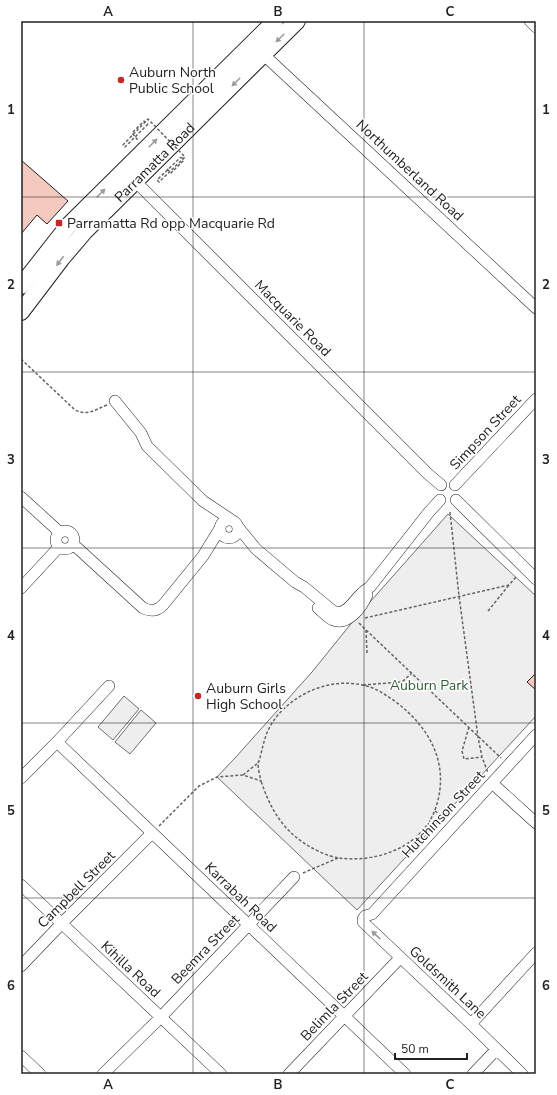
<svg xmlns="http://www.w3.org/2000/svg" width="557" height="1095" viewBox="0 0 557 1095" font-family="'Nunito Sans',sans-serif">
  <rect width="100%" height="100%" fill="#fff"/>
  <path fill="#eee" stroke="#6f6f6f" d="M448 514 536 596V716L357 910 217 777 235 758 312 672 354 620Z
    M124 696 139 709 113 740 98 727Z
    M141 710 156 723 130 754 115 742Z"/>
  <path fill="#f3c9c0" stroke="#222" d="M21 160 68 201 47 224 37 215 21 234Z
    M536 673V690L527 682Z"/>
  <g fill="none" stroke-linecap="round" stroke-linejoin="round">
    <g stroke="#222" stroke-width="12">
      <path id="minor" d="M530 21 536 27
        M264 55 536 308
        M131 177 428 474 441 485
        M115 401 141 433 147 446 203 501 230 519
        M455 485 536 399
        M21 497 55 528 59 533
        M456 500 536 579
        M220 529a9 9 0 1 1 18 0a9 9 0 1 1-18 0Z
        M238 527 256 549 295 582 304 587 333 611C346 617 353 601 362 593 364 591 367 589 370 587L429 512 440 500
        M56 540a9 9 0 1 1 18 0a9 9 0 1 1-18 0Z
        M73 544 143 608C151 612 157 611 163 605L203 556 219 530
        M21 588 59 547
        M318 608C323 612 328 618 333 620 348 626 362 607 367 595
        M57 742 405 1074
        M21 778 57 742 109 686
        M492 783 536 823
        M21 885 221 1074
        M21 966 66 919 152 833
        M471 1024 536 953
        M21 1056 40 1074
        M103 1074 161 1017 294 877
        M289 1074 400 958
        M473 1074 496 1050
        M522 1074 471 1024 363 922V919L365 916 372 914 536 735"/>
    </g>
    <g stroke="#222" stroke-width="18">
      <g id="highway">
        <path d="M21 286 68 226 275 21"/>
        <path id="s1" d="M21 312 62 258 85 231 297 21"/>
      </g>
    </g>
    <path stroke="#646464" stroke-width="1.5" stroke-dasharray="3 2" stroke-linecap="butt" d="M137 140V139L132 133 144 121 148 124
      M167 169 171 173 184 160 181 157
      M21 359 75 410C88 416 94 410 107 405
      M450 512 459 596 478 737 482 757 488 773
      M488 611 509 585
      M365 618 509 585 516 577
      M359 623 366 630 501 758
      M366 630 367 653
      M363 685 402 682 412 673
      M469 727 462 751 464 759 482 757
      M243 775 258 763
      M435 811 446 819
      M159 826 199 786 217 777 243 775 261 781C260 776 258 769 258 763 258 763 260 759 260 758 264 741 266 730 277 716 299 690 336 676 370 687 379 690 387 696 396 702 430 728 450 764 436 807 423 847 377 863 339 858 328 857 309 847 301 841 280 826 269 805 261 781
      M303 873 338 858"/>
    <use href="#minor" stroke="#fff" stroke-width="11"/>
    <use href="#highway" stroke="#fff" stroke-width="16"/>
    <path stroke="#646464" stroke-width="1.5" stroke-dasharray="3 2" stroke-linecap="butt" d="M148 124 125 147 123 145 148 119 185 157 159 182 157 180 181 157"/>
  </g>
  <defs><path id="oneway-solid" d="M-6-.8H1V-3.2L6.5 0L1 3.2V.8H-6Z"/></defs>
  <g fill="#9c9c9c">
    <use href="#oneway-solid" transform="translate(280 38) rotate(135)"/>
    <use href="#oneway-solid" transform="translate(236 82) rotate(135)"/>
    <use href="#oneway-solid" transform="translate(153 143) rotate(-45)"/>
    <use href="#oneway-solid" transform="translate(101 193) rotate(-45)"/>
    <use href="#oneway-solid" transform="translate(60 261) rotate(127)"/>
    <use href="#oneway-solid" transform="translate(376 935) rotate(-137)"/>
  </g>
  <path fill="none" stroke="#222" stroke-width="1" stroke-opacity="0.55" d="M193 21V1074M364 21V1074M21 197H536M21 372H536M21 548H536M21 723H536M21 898H536"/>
  <g fill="#c62828" stroke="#fff" stroke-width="1.5">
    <circle cx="121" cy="80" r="4"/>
    <rect x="55" y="219" width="8" height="8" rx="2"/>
    <circle cx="198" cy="696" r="4"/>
  </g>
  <g text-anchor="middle" stroke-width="3" stroke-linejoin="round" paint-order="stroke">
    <g font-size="14" fill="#222" stroke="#fff" text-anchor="start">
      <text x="129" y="77">Auburn North<tspan x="129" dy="16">Public School</tspan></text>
      <text x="67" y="228">Parramatta Rd opp Macquarie Rd</text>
      <text x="206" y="693">Auburn Girls<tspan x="206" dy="16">High School</tspan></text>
    </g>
    <g font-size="14" fill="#222" stroke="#fff">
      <text dy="5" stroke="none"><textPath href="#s1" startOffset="201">Parramatta Road</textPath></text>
      <text transform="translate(410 170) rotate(43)" y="5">Northumberland Road</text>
      <text transform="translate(293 318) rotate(45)" y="5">Macquarie Road</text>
      <text transform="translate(485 432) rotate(-47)" y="5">Simpson Street</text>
      <text transform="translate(443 814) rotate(-47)" y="5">Hutchinson Street</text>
      <text transform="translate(76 889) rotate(-45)" y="5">Campbell Street</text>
      <text transform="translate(241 897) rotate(44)" y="5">Karrabah Road</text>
      <text transform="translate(205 949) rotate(-46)" y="5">Beemra Street</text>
      <text transform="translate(131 969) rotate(43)" y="5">Kihilla Road</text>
      <text transform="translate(448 982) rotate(43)" y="5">Goldsmith Lane</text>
      <text transform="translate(334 1006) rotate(-46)" y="5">Belimla Street</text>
    </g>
    <g font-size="14" fill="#2f5e38" stroke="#fff">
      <text x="429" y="690">Auburn Park</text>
    </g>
  </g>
  <rect width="557" height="1095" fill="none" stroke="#ffffff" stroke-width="44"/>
  <path d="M395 1053v6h72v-6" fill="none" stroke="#222222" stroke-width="2"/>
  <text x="401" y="1053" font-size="12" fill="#222222" stroke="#ffffff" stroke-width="3" paint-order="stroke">50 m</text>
  <rect x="22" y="22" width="513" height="1051" fill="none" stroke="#222" stroke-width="1.5"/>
  <g font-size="13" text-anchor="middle" font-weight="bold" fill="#222">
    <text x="108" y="16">A</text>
    <text x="278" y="16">B</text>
    <text x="450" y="16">C</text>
    <text x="11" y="114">1</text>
    <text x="546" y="114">1</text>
    <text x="11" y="289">2</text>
    <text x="546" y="289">2</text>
    <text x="11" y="464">3</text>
    <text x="546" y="464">3</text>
    <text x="11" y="640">4</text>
    <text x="546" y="640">4</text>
    <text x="11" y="815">5</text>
    <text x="546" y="815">5</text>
    <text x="11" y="990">6</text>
    <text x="546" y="990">6</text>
    <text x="108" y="1089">A</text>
    <text x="278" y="1089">B</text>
    <text x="450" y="1089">C</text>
  </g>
</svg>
